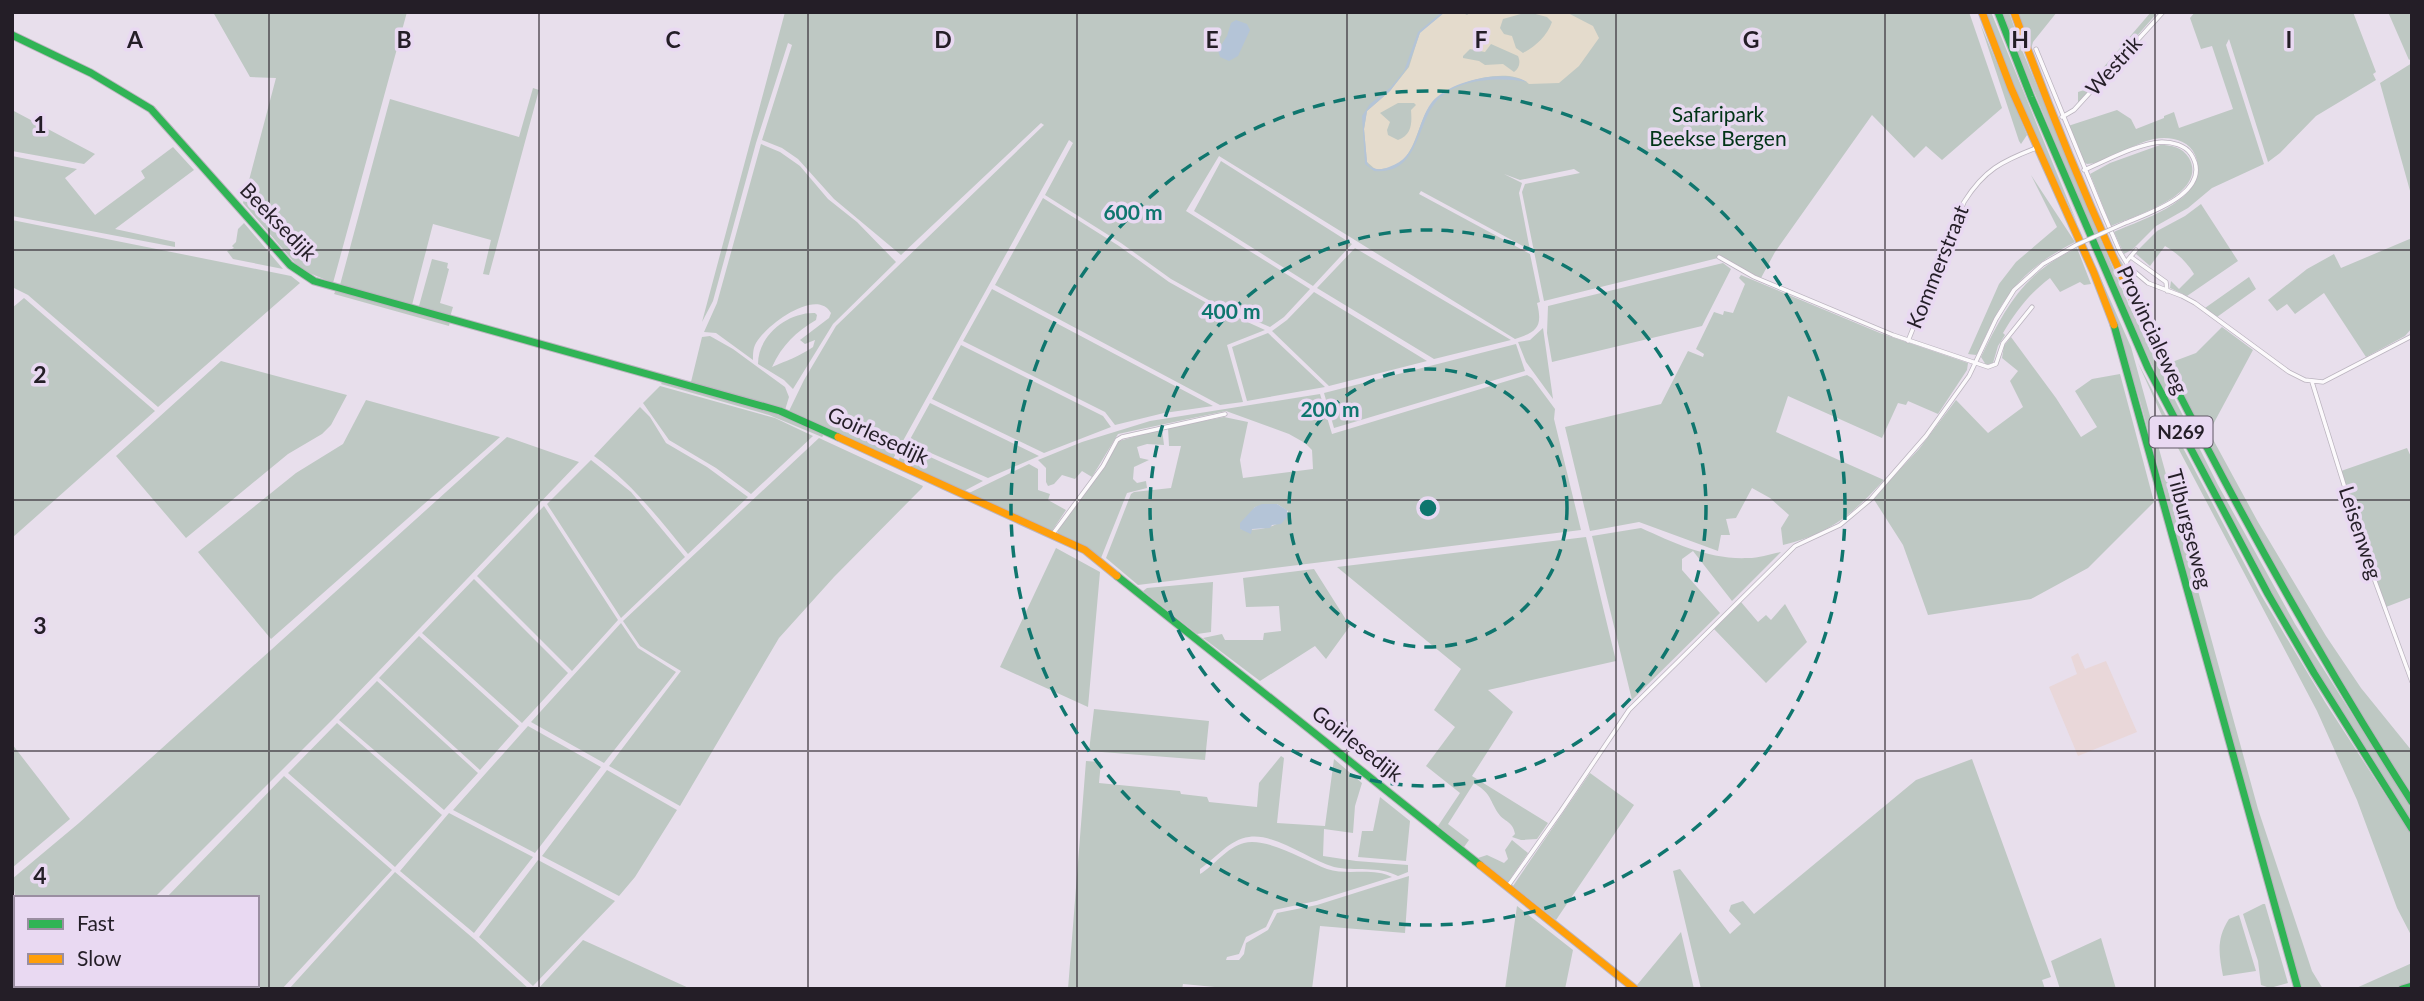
<svg xmlns="http://www.w3.org/2000/svg" width="2424" height="1001" viewBox="0 0 2424 1001" font-family="Lato,sans-serif">
  <rect width="100%" height="100%" fill="#e8dfec"/>
  <path fill="#e9d7d9" d="M2078 653 2085 669 2106 661 2137 732 2078 756 2049 687 2077 674 2071 657Z"/>
  <path fill="#bec8c3" fill-rule="evenodd" d="M213 12H407L333 283 300 269 243 203 276 78 250 77Z
    M785 12H1969L2002 108 1942 160 1926 146 1914 158 1872 115 1775 252 1761 278 1718 258 1544 301 1522 192 1525 184 1580 173 1574 169 1520 180 1504 174 1522 183 1519 193 1530 250 1421 191 1419 194 1530 254 1540 302 1537 303C1543 327 1537 332 1515 339L1219 156 1186 211 1310 289 1284 317 1270 327 1214 303 1171 279 1121 243 1045 195 1073 143 1069 140 893 459 789 411 804 380 836 326 1044 125 1041 123 901 255 834 199 798 159 782 148 762 140 792 45 788 43 756 143 713 301 702 322Z
    M1983 12H1991L2078 225 2012 85Z
    M2001 12H2009L2022 50 2100 238 2128 303 2175 400 2218 485 2295 624 2412 809V823L2311 666 2271 596 2200 463 2122 304Z
    M2018 12H2057L2033 42 2031 49Z
    M2151 12H2158L2078 103V92L2084 90Z
    M2195 12H2353L2376 72 2373 74 2376 80 2316 116 2280 153 2268 162 2229 39 2226 45 2264 164 2212 188 2188 208 2156 226 2133 249 2124 254 2114 232C2143 219 2213 199 2195 155 2190 143 2177 138 2164 138 2137 138 2114 162 2087 164L2084 162 2068 126 2117 110 2131 119 2136 129 2164 118V116L2174 112 2179 128 2233 109 2212 46 2201 49 2190 18Z
    M2388 12H2412V58L2409 60Z
    M1980 23 2027 135 2021 144 2019 141Z
    M2412 63V198L2380 83Z
    M533 88 539 90 489 275 483 274 491 240 433 224 412 305 340 285 390 99 519 137Z
    M12 110 95 154 84 164 12 151Z
    M761 144 780 152 800 166 828 199 857 222 896 262 833 324 793 389 784 380 758 364C758 335 788 312 815 313L817 315 816 320C796 332 782 345 772 367 786 361 800 356 813 347L815 340 805 344 800 340 829 318 831 313C817 287 766 325 756 343 753 348 753 354 753 360L716 333 704 332 717 303Z
    M2160 145C2172 145 2182 147 2189 158 2209 194 2134 216 2111 226L2090 174 2110 163Z
    M173 147 194 170 115 229 175 242V247L12 216V156L77 169 65 178 95 215 145 178 141 171Z
    M1221 161 1352 244 1313 286 1194 211Z
    M2031 175 2075 242C2019 271 2003 296 1978 353L1976 355 1968 354 1999 284 2016 262 2057 227Z
    M1043 198 1119 246 1169 282 1212 306 1265 330 1227 345 1243 402 1220 405 995 285Z
    M2201 204 2238 261 2187 296 2170 288 2171 281 2179 289 2194 274C2187 262 2177 253 2165 246L2150 266 2135 253 2157 231 2185 216Z
    M12 220 291 276 300 283 158 407 28 295 12 287Z
    M244 223 283 269 233 259 227 251 234 248 232 246 236 242 238 229Z
    M2412 238V328L2405 336 2366 357 2324 293 2295 314 2287 304 2277 311 2268 300 2307 269 2334 254 2341 268Z
    M1355 248 1511 340 1434 359 1317 288Z
    M2077 248 2091 284 2084 285 2080 282 2060 292 2050 278C2030 293 2016 311 2003 333L2005 335 1998 346 1993 363 1986 365 1981 357C2005 308 2024 272 2077 248Z
    M2116 254 2131 276 2172 362 2196 353 2222 327 2253 350 2209 432 2258 522 2326 636 2361 688 2412 751V795C2380 744 2347 694 2316 642 2241 517 2177 386 2116 254Z
    M432 259 448 263 447 268 449 269 440 303 453 307 450 317 419 306Z
    M1723 263 1731 269 1702 326 1552 362 1547 333 1548 306Z
    M2098 272 2131 347 2258 809 2312 971 2323 989H2303L2296 973 2140 401Z
    M1741 275 1880 333 1968 363 1967 370 1938 414 1908 401 1906 405 1898 403 1882 438 1788 396 1776 432 1884 480C1853 514 1829 534 1783 545L1781 528 1789 515 1770 498 1752 488 1736 518 1726 519 1730 535H1721L1718 551 1639 522 1590 531 1565 427 1661 404 1688 351 1703 357 1704 354 1696 349 1714 312 1723 315 1724 311 1733 313 1745 284 1739 278Z
    M2249 277 2256 289 2217 317 2205 308Z
    M992 289 1213 406 1164 413 1115 425 1105 412 963 341Z
    M336 290 450 321 449 326 334 294Z
    M1314 292 1427 361 1329 386 1272 331 1287 320Z
    M24 298 155 411 12 538V308Z
    M1543 328 1553 399 1526 362 1518 342 1530 340Z
    M1268 333 1325 387 1247 401 1232 347Z
    M710 336 733 349 785 387 789 397 785 410 691 382 702 337Z
    M2011 337 2056 398 2081 437 2097 427 2075 391 2092 379 2120 374 2154 502 2088 568 2031 599 1928 615 1903 545 1873 498 1919 449 1956 400 1988 433 2023 407 2010 381 2018 371 2002 358 2004 346Z
    M1516 344 1525 371 1334 428 1324 393Z
    M961 345 1103 416 1111 427 1044 453 932 399Z
    M221 361 347 395 331 425 322 434 288 454 186 538 116 456Z
    M2138 363 2261 595 2325 702 2412 836V937L2397 908 2357 800 2317 711 2168 429Z
    M1527 375 1532 378 1555 409 1554 419 1581 530 1138 585 1106 558 1131 494 1134 492 1171 488 1181 446H1169L1168 428 1224 417 1248 422 1240 460 1243 478 1313 469 1312 450 1305 443 1289 434 1226 411 1118 434 1092 477 1082 471 1075 479 1062 475 1054 484 1048 486 1046 482V468L1038 460 1082 442 1150 421 1320 394 1332 434ZM1277 504 1288 511C1286 527 1254 532 1240 529L1255 507Z
    M664 380 774 411 822 432 823 436 822 437 769 415 661 384Z
    M660 386 775 418 813 436 751 494 716 468 669 440 643 403Z
    M366 400 500 437 271 639 198 552 296 473 343 444Z
    M930 403 1039 456 988 478 908 443Z
    M640 407 650 417 666 443 707 467 748 497 688 554C659 519 632 483 594 456Z
    M1162 429 1164 445 1147 444 1137 447 1140 458 1149 460 1134 467 1133 479 1137 483 1146 481 1147 488 1127 493 1101 558 1090 550 1058 534V529L1104 467 1119 441Z
    M507 437 579 462 333 719 154 898H16V900L12 879 79 823Z
    M819 438 923 486 922 488 834 577 779 638 680 806 609 766 681 671 640 646 623 621Z
    M906 446 983 481 964 491 898 461Z
    M2407 448 2412 459V597L2386 607 2355 520 2341 471Z
    M591 460 631 492 685 557 621 618 547 504Z
    M1029 464 1038 469V490L1050 494 1048 500 1066 510 1052 531 969 493Z
    M544 506 618 620 572 671 477 576Z
    M1641 528C1674 543 1710 560 1748 558 1759 558 1770 554 1781 552L1732 601 1693 551 1682 559V570L1720 613 1632 700 1592 536Z
    M1586 537 1616 661 1488 690 1513 712 1472 776 1548 823 1537 839 1521 840 1512 837 1515 834C1513 821 1504 822 1498 813 1488 797 1492 795 1474 783L1448 824 1469 840 1464 847 1438 826 1460 793 1426 766 1455 727 1434 710 1461 669 1337 567Z
    M1056 548 1100 572 1088 707 1000 667Z
    M1314 569 1350 626 1326 659 1315 646 1260 681 1203 638 1222 634 1225 640H1263L1264 633 1281 631 1279 606 1246 607 1243 578Z
    M474 579 568 673 522 723 422 633Z
    M1213 582 1211 632 1197 634 1143 591 1147 588Z
    M1741 602 1758 622 1766 615 1771 620 1785 604 1807 642 1766 683 1714 629Z
    M621 623 638 648 676 672 604 763 531 722Z
    M419 636 519 726 480 770 379 678Z
    M377 681 478 773 444 810 339 720Z
    M1094 709 1209 721 1205 760 1089 751Z
    M337 723 442 815 395 867 288 773Z
    M528 726 601 767 535 853 453 810Z
    M12 744 70 819 12 868Z
    M1281 756 1284 758 1277 823 1325 826 1334 759 1362 783 1355 806 1353 833 1324 829 1323 856 1356 861 1408 865V872L1398 876C1377 865 1356 872 1334 867 1309 860 1275 833 1249 837 1230 839 1215 859 1200 869V874C1214 866 1227 847 1244 843 1267 837 1306 861 1327 869 1348 876 1372 867 1392 877L1316 901 1274 910 1266 927 1246 937 1239 954 1227 957 1226 960H1239L1244 954 1246 943 1268 930 1277 913 1317 905 1409 876 1405 933 1320 926 1312 989H1236L1183 984 1182 989H1068L1086 761 1101 762 1099 783 1180 791 1181 794 1207 797 1209 802 1257 807 1259 783Z
    M1972 759 2051 977 2042 980 2045 989H1701L1673 871 1680 869 1730 934 1741 924 1729 911 1731 905 1743 901 1754 914 1916 780Z
    M607 770 677 810 635 877 619 896 542 856Z
    M1590 773 1634 805 1556 920 1513 886Z
    M284 776 392 870 282 989H254L250 985H257V898H166Z
    M1380 797 1410 821 1406 861 1358 857 1362 831H1373Z
    M449 813 533 857 474 933 400 871Z
    M1512 840 1528 853 1508 882 1478 858 1487 855 1504 863 1508 859 1505 850Z
    M538 860 615 901 533 986 479 937Z
    M395 872 474 939 529 989H289Z
    M2263 904H2265L2288 983 2270 988 2261 985 2258 961 2243 914Z
    M1517 906 1573 950 1565 989H1505Z
    M2239 915 2256 971 2223 976C2219 954 2216 939 2229 919Z
    M1681 932 1694 989H1641L1637 985Z
    M2101 938 2116 989H2060L2051 961Z
    M583 940 691 989H538Z
    M2412 963V984L2393 989H2354Z
    M82 985H244L248 989H79Z"/>
  <path fill="#e4dbcc" fill-rule="evenodd" d="M1445 12H1461L1467 15 1471 12H1566L1593 26 1599 38 1579 66 1559 83 1529 84C1510 65 1451 82 1434 101 1413 123 1419 172 1375 169L1367 162 1364 129 1367 111 1390 91 1409 67 1420 32ZM1528 12 1547 17 1552 22C1547 36 1536 46 1523 53L1516 48 1512 36 1504 34 1500 28 1503 19ZM1491 44 1518 56C1521 63 1519 68 1514 72L1503 64 1485 65 1479 61 1463 58V56L1470 49 1485 52ZM1398 103H1414L1416 105 1411 110C1412 123 1412 135 1398 140L1388 135 1387 130 1390 122 1380 113Z"/>
  <path fill="#b4c4d7" d="M1442 12H1445L1420 33 1408 67 1390 91 1367 111 1364 129 1367 162 1369 166C1376 170 1381 170 1389 167 1420 157 1415 124 1432 102 1449 81 1504 68 1527 82 1499 77 1455 78 1435 103 1416 127 1418 175 1374 171L1365 164 1362 116 1370 104 1391 87 1404 71 1418 32Z
    M1236 20 1247 24 1250 30 1238 56 1229 61 1220 57 1218 50 1227 36 1231 23Z
    M1262 504H1277L1287 510V517L1281 524 1272 525 1270 528 1252 529 1251 534 1240 529V523L1255 507Z"/>
  <g fill="none" stroke-linecap="round" stroke-linejoin="round">
    <g stroke="#bbb4bf" stroke-width="5">
      <path id="street" d="M2036 49 2102 210 2120 252 2129 267 2148 283 2182 296 2195 303 2289 372 2305 380 2323 382 2412 336
        M2062 117 2074 110 2163 12
        M2084 170C2108 160 2136 144 2162 142 2172 142 2185 145 2191 154 2215 192 2149 213 2125 223
        M1719 257 1754 277 1893 335 1988 367 1996 364 2003 343 2032 307
        M2131 257 2166 282 2167 291
        M2126 262 2136 250
        M1908 341 1964 202C1984 170 2002 161 2036 148
        M2312 382 2368 562 2412 682
        M1052 535 1103 466 1117 440 1122 437 1225 414
        M1508 886 1561 811 1629 710 1795 546 1840 525 1871 499 1926 436 1969 376 1996 319 2014 290 2043 264 2076 245
        M12 897 16 907
        M44 985 45 989"/>
    </g>
    <g stroke="#bbb4bf" stroke-width="9">
      <path id="fast" d="M1998 12 2031 97 2148 368 2268 594 2314 673 2412 829
        M12 35 91 73 151 109 290 265 314 281 780 411 838 437
        M2114 325 2298 989
        M2171 378C2245 523 2324 665 2412 802
        M1117 576 1480 865
        M2402 989 2412 986"/>
    </g>
    <g stroke="#bbb4bf" stroke-width="9">
      <path id="slow" d="M1982 12 2011 88 2094 273 2114 325
        M2014 12C2059 137 2111 259 2171 378
        M838 437 1085 550 1117 576
        M1480 865 1635 989"/>
    </g>
    <use href="#street" stroke="#fcfafc" stroke-width="3.5"/>
    <use href="#fast" stroke="#30b455" stroke-width="7"/>
    <use href="#slow" stroke="#ff9f0a" stroke-width="7"/>
    <g stroke="#bbb4bf" stroke-width="5" stroke-linecap="butt">
      <path id="street-bridge" d="M2076 245 2125 223"/>
    </g>
    <use href="#street-bridge" stroke="#fcfafc" stroke-width="3.5"/>
  </g>
  <path fill="none" stroke="#241e27" stroke-width="2" stroke-opacity="0.55" d="M269 12V989M539 12V989M808 12V989M1077 12V989M1347 12V989M1616 12V989M1885 12V989M2155 12V989M12 250H2412M12 500H2412M12 751H2412"/>
  <g fill="none" stroke="#0f766e" stroke-width="3.5" stroke-dasharray="12 9">
    <circle cx="1428" cy="508" r="139"/>
    <circle cx="1428" cy="508" r="278"/>
    <circle cx="1428" cy="508" r="417"/>
  </g>
  <g text-anchor="middle" stroke-width="7" stroke-linejoin="round" paint-order="stroke">
    <rect fill="#e9d9f2" stroke="#5f5664" stroke-width="2" x="2149.5" y="416.5" width="63" height="31" rx="5"/>
    <g font-size="19" font-weight="bold" fill="#241e27">
      <text x="2181" y="439">N269</text>
    </g>
    <g font-size="21" fill="#241e27" stroke="#e9d9f2">
      <text transform="translate(2114 66) rotate(-48)" y="7">Westrik</text>
      <text transform="translate(278 222) rotate(46)" y="7">Beeksedijk</text>
      <text transform="translate(1938 267) rotate(-68)" y="7">Kommerstraat</text>
      <text transform="translate(2152 330) rotate(65)" y="7">Provincialeweg</text>
      <text transform="translate(878 436) rotate(25)" y="7">Goirlesedijk</text>
      <text transform="translate(2189 529) rotate(75)" y="7">Tilburgseweg</text>
      <text transform="translate(2360 533) rotate(72)" y="7">Leisenweg</text>
      <text transform="translate(1357 744) rotate(38)" y="7">Goirlesedijk</text>
    </g>
    <g font-size="21" fill="#023417" stroke="#e9d9f2">
      <text x="1718" y="122">Safaripark<tspan x="1718" dy="24">Beekse Bergen</tspan></text>
    </g>
  </g>
  <g font-size="23" text-anchor="middle" font-weight="bold" fill="#241e27" stroke="#e9d9f2" stroke-width="7" stroke-linejoin="round" paint-order="stroke">
    <text x="135" y="48">A</text>
    <text x="404" y="48">B</text>
    <text x="673" y="48">C</text>
    <text x="943" y="48">D</text>
    <text x="1212" y="48">E</text>
    <text x="1481" y="48">F</text>
    <text x="1751" y="48">G</text>
    <text x="2020" y="48">H</text>
    <text x="2289" y="48">I</text>
    <text x="40" y="133">1</text>
    <text x="40" y="383">2</text>
    <text x="40" y="634">3</text>
    <text x="40" y="884">4</text>
  </g>
  <circle cx="1428" cy="508" r="10" fill="#0f766e" stroke="#e9d9f2" stroke-width="3.5"/>
  <g font-size="21" text-anchor="middle" font-weight="bold" fill="#0f766e" stroke="#e9d9f2" stroke-width="7" stroke-linejoin="round" paint-order="stroke">
    <text x="1133" y="220">600 m</text>
    <text x="1231" y="319">400 m</text>
    <text x="1330" y="417">200 m</text>
  </g>
  <rect width="2424" height="1001" fill="none" stroke="#241e27" stroke-width="28"/>
  <rect x="14" y="896" width="245" height="91" fill="#e9d9f2" stroke="#9a8ea1" stroke-width="2"/>
  <rect x="28" y="919" width="35" height="10" fill="#30b455" stroke="#9a8ea1" stroke-width="2"/>
  <text x="77" y="931" font-size="21" fill="#241e27">Fast</text>
  <rect x="28" y="954" width="35" height="10" fill="#ff9f0a" stroke="#9a8ea1" stroke-width="2"/>
  <text x="77" y="966" font-size="21" fill="#241e27">Slow</text>
</svg>
